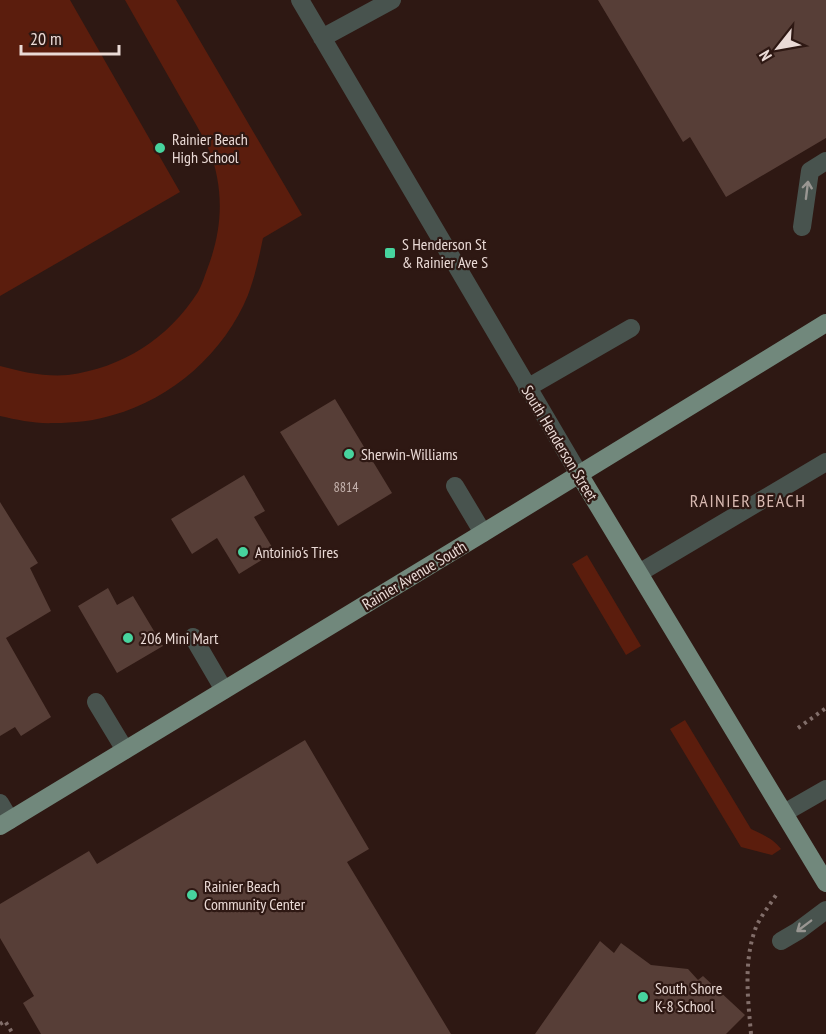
<svg xmlns="http://www.w3.org/2000/svg" width="826" height="1034" viewBox="0 0 826 1034" font-family="'PT Sans Narrow',sans-serif">
  <rect width="100%" height="100%" fill="#2e1813"/>
  <path fill="#5b1d0d" d="M0 0H70L180 192 0 296Z
    M125 0H176L302 215 263 238C259 258 255 276 248 295 225 352 172 399 113 415 94 421 74 423 54 423 36 424 18 420 0 416V366C22 372 45 377 68 375 122 368 168 339 198 292 202 285 205 275 208 267 219 238 223 208 217 177 212 147 194 122 179 95 161 63 143 32 125 0Z
    M587 555 641 646 626 655 572 564Z
    M685 720 751 829C762 834 774 839 781 849L772 855 741 847 670 729Z"/>
  <path fill="#573e37" d="M598 0H826V138L726 197 690 137 683 142Z
    M335 399 392 493 338 526 280 432Z
    M244 475 265 511 254 517 275 552 239 574 217 538 192 554 171 519Z
    M0 502 38 563 30 568 51 611 6 638 51 717 21 736 15 727 0 736Z
    M108 588 117 605 133 596 163 646 117 673 78 606Z
    M305 740 369 849 347 862 451 1034H41L23 1003 34 996 0 938V904L89 851 97 864Z
    M600 941 614 953 621 943 651 965 688 969 698 980 703 976 745 1015 726 1034H535Z"/>
  <g fill="none" stroke-linecap="round" stroke-linejoin="round">
    <path stroke="#826e6a" stroke-width="4" stroke-dasharray="3 4.5" stroke-linecap="butt" d="M798 728 826 708
      M0 1024 5 1021 13 1034
      M751 1034C748 998 743 962 756 927 761 916 769 906 776 895"/>
    <path stroke="#48534e" stroke-width="18" d="M300 0 579 474
      M322 38 392 0
      M802 227 810 171 826 161
      M527 388 631 328
      M455 486 483 533
      M639 573 826 462
      M193 637 224 690
      M96 702 125 750
      M0 803 10 820
      M784 813 826 789
      M781 941 798 931 826 910"/>
    <path stroke="#71887c" stroke-width="18" d="M579 474 826 883
      M0 826 483 533 826 323"/>
  </g>
  <defs><path id="oneway-shaft" d="M-6 0H5M1.5-3L5.5 0L1.5 3" fill="none" stroke-width="1.6" stroke-linecap="round" stroke-linejoin="round" transform="scale(1.5)"/></defs>
  <g stroke="#999692">
    <use href="#oneway-shaft" transform="translate(807 190) rotate(-83)"/>
    <use href="#oneway-shaft" transform="translate(804 926) rotate(143)"/>
  </g>
  <g fill="#47d49e" stroke="#2e1813" stroke-width="2">
    <circle cx="160" cy="148" r="6"/>
    <rect x="384" y="247" width="12" height="12" rx="3"/>
    <circle cx="349" cy="454" r="6"/>
    <circle cx="243" cy="552" r="6"/>
    <circle cx="128" cy="638" r="6"/>
    <circle cx="192" cy="895" r="6"/>
    <circle cx="643" cy="997" r="6"/>
  </g>
  <g text-anchor="middle" stroke-width="4.5" stroke-linejoin="round" paint-order="stroke">
    <g font-size="14" fill="#c5b3ae">
      <text x="346" y="492">8814</text>
    </g>
    <g font-size="16" fill="#eadad6" stroke="#2e1813" text-anchor="start">
      <text x="172" y="145">Rainier Beach<tspan x="172" dy="18">High School</tspan></text>
      <text x="402" y="250">S Henderson St<tspan x="402" dy="18">&amp; Rainier Ave S</tspan></text>
      <text x="361" y="460">Sherwin-Williams</text>
      <text x="255" y="558">Antoinio's Tires</text>
      <text x="140" y="644">206 Mini Mart</text>
      <text x="204" y="892">Rainier Beach<tspan x="204" dy="18">Community Center</tspan></text>
      <text x="655" y="994">South Shore<tspan x="655" dy="18">K-8 School</tspan></text>
    </g>
    <g font-size="16" fill="#eadad6" stroke="#2e1813">
      <text transform="translate(560 443) rotate(59)" y="6">South Henderson Street</text>
      <text transform="translate(414 575) rotate(-31)" y="6">Rainier Avenue South</text>
    </g>
    <g font-size="18" letter-spacing="1.5" fill="#d9bab2" stroke="#2e1813">
      <text x="748" y="507">RAINIER BEACH</text>
    </g>
  </g>
  <g transform="translate(778 48) rotate(239)" stroke="#2e1813" stroke-width="4.5" paint-order="stroke">
  <path d="M0-4.5L10 22L0 15L-10 22Z" fill="#eadad6"/>
  <text y="-9" font-size="16" font-weight="bold" text-anchor="middle" fill="#eadad6">N</text>
  </g>
  <path d="M21 45v9h98v-9" fill="none" stroke="#eadad6" stroke-width="3"/>
  <text x="30" y="45" font-size="18" fill="#eadad6" stroke="#2e1813" stroke-width="4.5" paint-order="stroke">20 m</text>
</svg>
